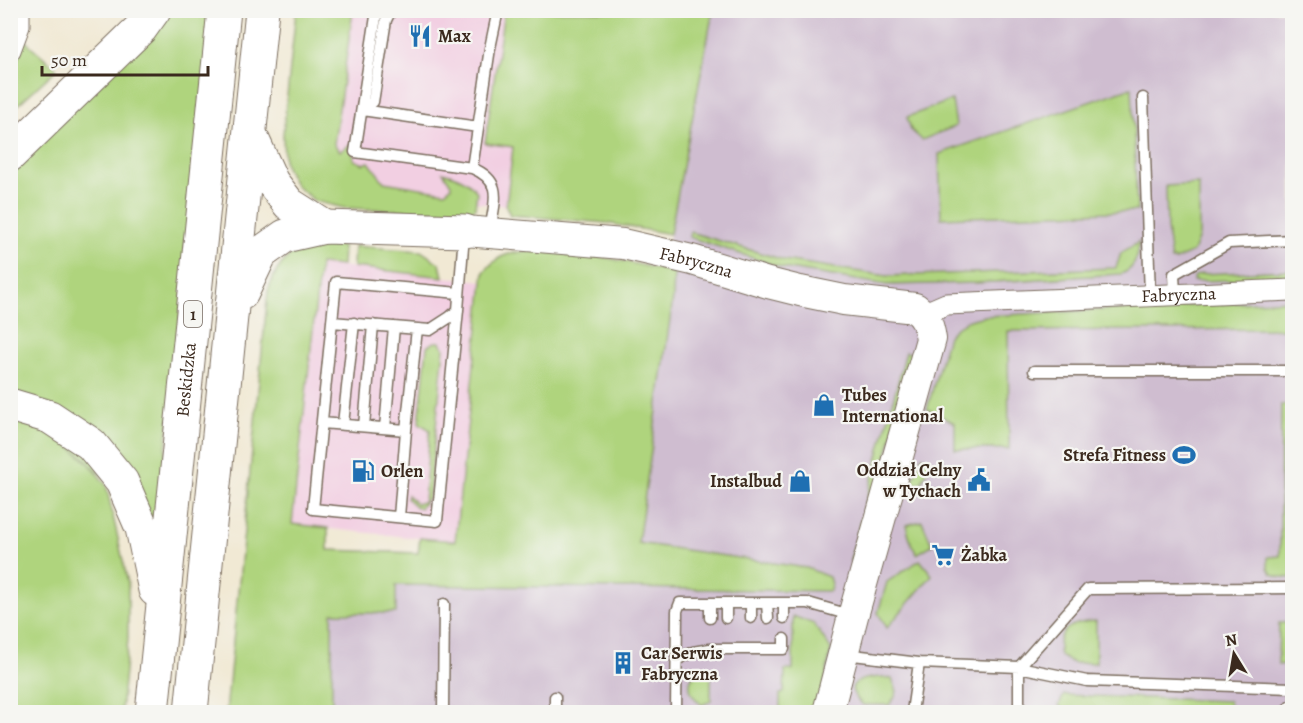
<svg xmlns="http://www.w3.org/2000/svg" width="1303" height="723" viewBox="0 0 1303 723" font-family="Alegreya,serif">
  <rect width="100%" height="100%" fill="#f6f6f2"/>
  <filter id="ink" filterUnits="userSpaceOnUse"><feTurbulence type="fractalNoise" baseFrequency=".0167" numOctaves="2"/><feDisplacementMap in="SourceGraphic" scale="12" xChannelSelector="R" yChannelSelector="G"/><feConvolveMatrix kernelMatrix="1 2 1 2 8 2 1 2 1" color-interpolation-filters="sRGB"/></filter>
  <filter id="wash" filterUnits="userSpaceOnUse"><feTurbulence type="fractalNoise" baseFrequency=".008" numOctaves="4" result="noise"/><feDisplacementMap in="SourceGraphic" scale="24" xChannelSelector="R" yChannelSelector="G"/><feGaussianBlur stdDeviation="1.35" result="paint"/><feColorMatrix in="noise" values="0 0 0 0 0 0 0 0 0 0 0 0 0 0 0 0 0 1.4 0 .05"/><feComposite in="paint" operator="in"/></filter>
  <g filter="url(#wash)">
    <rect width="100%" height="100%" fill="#f1e9d4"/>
    <path fill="#f2cfe2" d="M340 11H504L486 143 513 147 506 206 353 188 323 149Z
      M320 264 483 281 455 542 292 525Z"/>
    <path fill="#cfbdd0" d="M713 11H1292V712H307L306 549 608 558Z"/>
    <path fill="#afd47d" stroke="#757f4e" stroke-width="1.5" d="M165 11H213L158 523 11 396V169Z
      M296 11H353L334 144 340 151 352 143 354 160 364 164 369 162 384 182 445 192 452 186 443 172C457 176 468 180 477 192L475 208 470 213 344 208 315 201 295 185 284 163 283 134Z
      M504 11H713L670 234 606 223 510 215 506 206 513 147 485 143Z
      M24 40 57 69 11 111V78Z
      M1132 87 1137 211 941 218 939 154Z
      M952 100 956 126 922 140 911 130 907 117Z
      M1199 184V236L1193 252 1176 260H1171L1167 228 1166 186Z
      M690 232 784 260 887 276 1116 268 1121 253 1139 242C1137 257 1136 269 1121 274L977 283 887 285 783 268 689 237Z
      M320 246H343L342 266 320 264 292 524 328 528V550L418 553 420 538 455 541 484 272C489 266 494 261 501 257 543 238 630 264 674 272L673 298 638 543 807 568 829 577 831 584 830 591 396 585V613H332V712H226L268 291C273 275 283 257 300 250 306 247 314 247 320 246Z
      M354 246 421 251 440 264 443 277 353 267Z
      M1292 270V279L1193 281 1195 276 1201 274Z
      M1292 300V329L1008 331 1009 449H955V423L927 409 948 336C959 323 969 319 986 316Z
      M435 342H440L444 348 429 497 420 508 416 507 407 499V495L417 504 424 501 430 430 419 423 427 346Z
      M906 352 914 354 860 555 850 561Z
      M1281 405H1292V578L1280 577 1272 574 1268 568V557L1280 556Z
      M11 416 52 434 86 459 106 485 128 583V639L121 712H11Z
      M922 456 932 461 921 483 914 484 913 480Z
      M922 521 932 545 917 554 912 546 906 525Z
      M920 560 932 575 887 628 878 613 887 582Z
      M793 616 814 624 831 649 819 712H780V694L784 693 785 670H793Z
      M1096 621V663H1073L1060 656C1054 629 1072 622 1096 621Z
      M1279 623H1292V663L1278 665Z
      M703 669H711V701L702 705C688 694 683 678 703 669Z
      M883 677 892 679 897 691 895 697 889 705H863C838 682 862 678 883 677Z
      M1064 695 1229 701 1230 707 1222 712H1157L1155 711 1070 712 1064 711 1059 705Z"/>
  </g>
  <g filter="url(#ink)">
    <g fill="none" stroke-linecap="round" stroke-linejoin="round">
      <g stroke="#7b6d5e" stroke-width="13">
        <path id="lane" d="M377 10 355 152 472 168 490 48 498 10
          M1143 98 1150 295
          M362 110 478 127
          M362 110 373 102 386 20 391 10
          M472 168C506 182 493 203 490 233
          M459 293 336 282 313 509 437 521 458 310 464 234
          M1175 294 1174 274 1229 243 1292 240
          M332 322 430 330 450 317 458 310
          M1034 371H1292
          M322 423 406 430 399 517
          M343 424 354 323
          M364 426 373 325
          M385 428 394 327
          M406 430 417 329
          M751 603V618
          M767 603 768 618
          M784 603V618
          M710 618V603
          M726 618V603
          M845 654 919 663 1019 667 1087 681 1292 688
          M676 660 693 652 710 649H784V639
          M832 711 859 712
          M443 712 444 604
          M555 712V697
          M676 712 677 611 680 603H808L850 615
          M912 712 919 663
          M1019 712V667L1088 589 1292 588
          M1284 712 1292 705"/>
      </g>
      <g stroke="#7b6d5e" stroke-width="23">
        <g id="street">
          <path d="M10 50 19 26V10"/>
          <path id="s1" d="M923 314 946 304 1292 290"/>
        </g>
      </g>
      <g stroke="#7b6d5e" stroke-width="32">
        <g id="secondary">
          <path id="s2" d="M465 231 623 244 692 260 768 283 800 291 844 300 915 308C926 316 929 325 931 339L853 616 828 712"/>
        </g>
      </g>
      <g stroke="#7b6d5e" stroke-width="35">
        <g id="primary">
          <path d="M251 136 272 182 289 204 325 227"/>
          <path d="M10 155 141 28 154 10"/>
          <path d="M242 293 261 253 285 236 325 227 465 231"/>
          <path d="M10 405 50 417 91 444 122 482 142 528 155 590"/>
          <path id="s3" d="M152 712 224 10"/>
          <path d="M191 712 262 10"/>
        </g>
      </g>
      <use href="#lane" stroke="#fff" stroke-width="10"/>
      <use href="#street" stroke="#fff" stroke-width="21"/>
      <use href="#secondary" stroke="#fff" stroke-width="30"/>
      <use href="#primary" stroke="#fff" stroke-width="33"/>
    </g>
  </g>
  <defs>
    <g id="restaurant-bare" transform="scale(1.8)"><path d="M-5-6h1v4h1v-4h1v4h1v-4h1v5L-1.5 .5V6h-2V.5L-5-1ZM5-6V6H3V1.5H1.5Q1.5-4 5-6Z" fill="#1f6fb2" stroke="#f6f6f2" stroke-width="2.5" paint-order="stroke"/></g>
    <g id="shop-bare" transform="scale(1.8)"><path d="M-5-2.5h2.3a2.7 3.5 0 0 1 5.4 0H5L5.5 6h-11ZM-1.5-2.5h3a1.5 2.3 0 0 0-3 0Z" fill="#1f6fb2" stroke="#f6f6f2" stroke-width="2.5" paint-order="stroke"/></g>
    <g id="stadium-bare" transform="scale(1.8)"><path d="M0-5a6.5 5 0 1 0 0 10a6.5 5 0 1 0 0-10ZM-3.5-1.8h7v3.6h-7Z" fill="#1f6fb2" stroke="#f6f6f2" stroke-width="2.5" paint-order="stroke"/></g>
    <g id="fuel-bare" transform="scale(1.8)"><path d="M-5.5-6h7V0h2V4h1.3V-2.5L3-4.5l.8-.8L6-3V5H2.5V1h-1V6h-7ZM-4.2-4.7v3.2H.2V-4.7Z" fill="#1f6fb2" stroke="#f6f6f2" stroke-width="2.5" paint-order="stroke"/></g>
    <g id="civic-bare" transform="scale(1.8)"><path d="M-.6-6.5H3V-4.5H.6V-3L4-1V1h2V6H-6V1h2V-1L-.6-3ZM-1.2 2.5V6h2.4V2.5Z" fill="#1f6fb2" stroke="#f6f6f2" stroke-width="2.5" paint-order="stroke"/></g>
    <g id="supermarket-bare" transform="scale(1.8)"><path d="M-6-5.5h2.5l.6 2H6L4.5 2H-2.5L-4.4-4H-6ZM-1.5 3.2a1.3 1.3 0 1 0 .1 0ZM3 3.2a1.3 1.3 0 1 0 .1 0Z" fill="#1f6fb2" stroke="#f6f6f2" stroke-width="2.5" paint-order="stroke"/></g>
    <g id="building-bare" transform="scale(1.8)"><path d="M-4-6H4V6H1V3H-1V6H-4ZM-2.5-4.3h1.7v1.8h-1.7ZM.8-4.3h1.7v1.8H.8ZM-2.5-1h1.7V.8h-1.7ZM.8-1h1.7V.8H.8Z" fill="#1f6fb2" stroke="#f6f6f2" stroke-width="2.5" paint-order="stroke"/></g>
  </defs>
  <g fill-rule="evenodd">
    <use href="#restaurant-bare" x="420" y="36"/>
    <use href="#shop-bare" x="824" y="405"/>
    <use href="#stadium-bare" x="1184" y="455"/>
    <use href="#fuel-bare" x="363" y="471"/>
    <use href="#civic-bare" x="979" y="480"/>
    <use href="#shop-bare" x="800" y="481"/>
    <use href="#supermarket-bare" x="943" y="555"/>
    <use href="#building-bare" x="623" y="663"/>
  </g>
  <g text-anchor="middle" stroke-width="4.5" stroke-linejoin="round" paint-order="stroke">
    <rect fill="#f6f6f2" stroke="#73675e" stroke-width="1.5" x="184" y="301" width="18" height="26" rx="4.5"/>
    <g font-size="16" font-weight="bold" fill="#3b2a1e">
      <text x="193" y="320">1</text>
    </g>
    <g font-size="18" font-weight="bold" fill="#3b2a1e" stroke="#f6f6f2" text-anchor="start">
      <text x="438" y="42">Max</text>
      <text x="842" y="401">Tubes<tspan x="842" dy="21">International</tspan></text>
      <text x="1166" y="461" text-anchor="end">Strefa Fitness</text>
      <text x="961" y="476" text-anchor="end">Oddział Celny<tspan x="961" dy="21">w Tychach</tspan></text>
      <text x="381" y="477">Orlen</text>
      <text x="782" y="487" text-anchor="end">Instalbud</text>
      <text x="961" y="561">Żabka</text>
      <text x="641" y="659">Car Serwis<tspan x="641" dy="21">Fabryczna</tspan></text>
    </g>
    <g font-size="18" fill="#3b2a1e" stroke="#f6f6f2">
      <text dy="6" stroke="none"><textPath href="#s2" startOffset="234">Fabryczna</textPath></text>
      <text dy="6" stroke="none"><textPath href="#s1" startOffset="258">Fabryczna</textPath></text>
      <text dy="6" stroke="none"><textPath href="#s3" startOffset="334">Beskidzka</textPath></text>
    </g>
  </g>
  <rect width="1303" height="723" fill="none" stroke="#f6f6f2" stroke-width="36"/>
  <g transform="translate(1234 654) rotate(349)" stroke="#f6f6f2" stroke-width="4.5" paint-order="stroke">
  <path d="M0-4.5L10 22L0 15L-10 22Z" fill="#3b2a1e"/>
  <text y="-9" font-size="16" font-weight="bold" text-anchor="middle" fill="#3b2a1e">N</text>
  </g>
  <path d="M42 66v9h166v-9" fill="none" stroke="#3b2a1e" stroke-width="3"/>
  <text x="51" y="66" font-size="18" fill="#3b2a1e" stroke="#f6f6f2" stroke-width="4.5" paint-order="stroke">50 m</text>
</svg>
